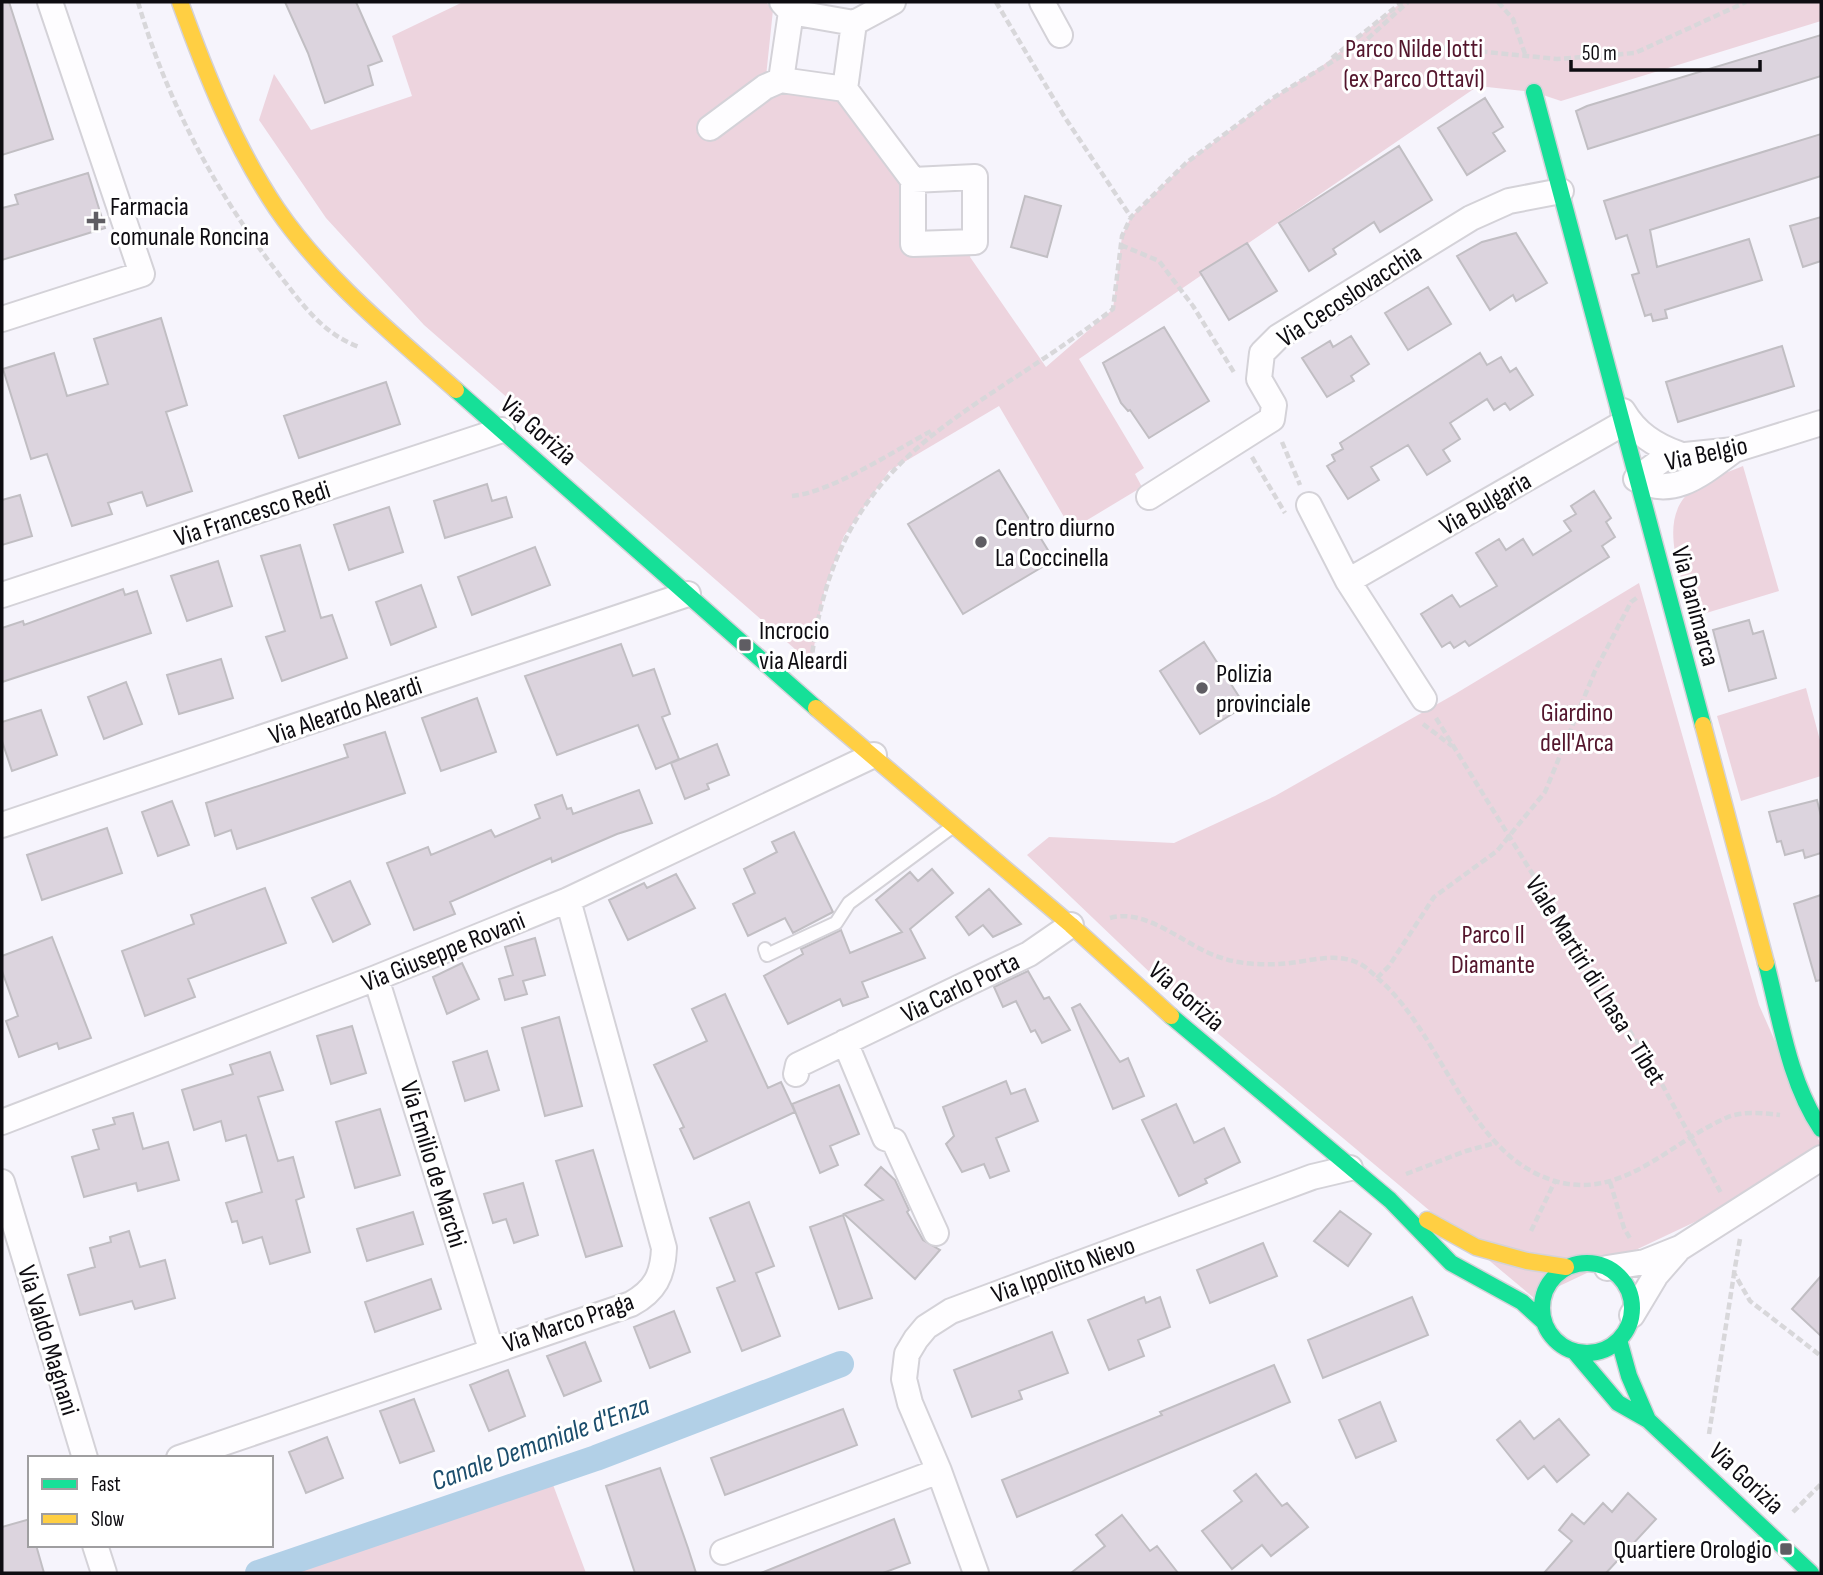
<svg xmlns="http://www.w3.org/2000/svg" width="1823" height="1575" viewBox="0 0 1823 1575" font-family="'Sofia Sans Condensed',sans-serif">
  <rect width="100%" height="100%" fill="#f6f4fc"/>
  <path fill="#edd4de" d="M463 2H766L773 10 765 86 845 89 913 180V244L975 242 970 257 1046 367 1113 309 1122 236 1131 217 1186 163 1273 98 1322 66 1402 2H1821V21L1561 101 1534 92 1478 86 1079 359 1144 468 1135 474 1142 487 1079 525 1067 522 999 406 889 471 844 536 825 587 811 663 424 325 326 218 259 120 274 74 311 130 412 96 392 36Z
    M1743 466 1779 591 1693 617C1683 579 1654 519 1693 489 1707 478 1727 473 1743 466Z
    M1639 583 1759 1005 1821 1145 1735 1203 1534 1298 1185 1006 1027 855 1049 837 1174 843 1275 796 1455 694Z
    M1806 688 1821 744V776L1741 801 1717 716Z
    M549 1474 586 1573H258Z"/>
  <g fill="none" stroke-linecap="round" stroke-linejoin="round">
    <path stroke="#b2d0e7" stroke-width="26" d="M258 1573 596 1458 841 1364"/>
  </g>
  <path fill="#dcd4de" stroke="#c1bec3" stroke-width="2" d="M2 2H9L53 139 2 155Z
    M285 2H356L382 61 368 66 373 85 325 103 308 53Z
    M1821 35V76L1588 149 1576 111 1587 106Z
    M1485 98 1503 127 1493 133 1505 151 1467 175 1438 128Z
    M1821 134V176L1650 230 1657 267 1749 239 1762 280 1665 310 1667 318 1653 321 1651 314 1645 316 1632 275 1639 273 1627 235 1616 239 1604 201Z
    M1399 146 1432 200 1380 232 1374 222 1333 249 1336 254 1309 271 1279 223Z
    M88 173 105 228 2 260V208L18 204 15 195Z
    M1025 196 1061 206 1047 257 1011 247Z
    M1821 217V261L1803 267 1790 226Z
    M1516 233 1547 283 1516 301 1513 295 1490 310 1457 256 1482 242Z
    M1247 243 1277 291 1229 320 1200 272Z
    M1428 287 1451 324 1408 350 1385 313Z
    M161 318 187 405 166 412 192 491 147 506 142 492 108 503 112 514 72 526 47 454 31 459 3 369 54 353 67 396 108 384 94 339Z
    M1164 327 1209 401 1149 438 1130 410 1128 411 1121 403 1103 363Z
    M1351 336 1369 364 1351 376 1354 381 1327 397 1302 358 1330 341 1333 347Z
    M1782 346 1794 386 1678 422 1666 382Z
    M1480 353 1487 365 1501 357 1510 372 1516 368 1533 395 1510 410 1505 403 1494 410 1487 399 1450 423 1460 439 1443 450 1450 461 1427 475 1408 445 1371 467 1379 480 1348 499 1327 466 1335 461 1332 455 1343 449 1340 443Z
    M386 382 400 424 299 458 284 416Z
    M999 470 1054 560 963 614 908 524Z
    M487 484 492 501 506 497 512 517 445 538 434 501Z
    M1594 491 1611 518 1606 522 1615 537 1602 546 1609 557 1469 646 1465 641 1454 648 1450 642 1442 647 1421 614 1452 595 1460 607 1497 586 1476 553 1499 539 1506 550 1523 539 1533 555 1571 531 1564 521 1576 514 1571 506Z
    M20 495 32 536 2 545V500Z
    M389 507 403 552 349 570 334 525Z
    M300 545 321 618 332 615 347 658 282 681 266 637 285 631 261 556Z
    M535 547 550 585 472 615 458 577Z
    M218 561 232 606 187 621 171 576Z
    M421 585 436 627 391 645 376 602Z
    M123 589 125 595 137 591 151 633 2 682V628L23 621 24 625Z
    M1749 620 1753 634 1763 631 1776 678 1729 691 1713 630Z
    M1204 642 1245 706 1200 734 1160 671Z
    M621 644 633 676 654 669 670 714 662 717 679 759 656 769 638 725 557 755 525 676Z
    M221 659 233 698 179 714 167 675Z
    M126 682 142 724 104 739 88 697Z
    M477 698 496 752 441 771 422 718Z
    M41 710 57 755 12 771 2 741V722Z
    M385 732 405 793 237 849 231 830 215 836 206 803 348 757 344 745Z
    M717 744 729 775 707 784 709 789 685 799 671 763Z
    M639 790 652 823 617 834 552 862 551 858 450 902 455 914 414 930 387 863 428 847 431 855 491 830 495 837 540 818 535 805 562 795 567 809 571 808 573 814Z
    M1817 800 1821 816V853L1805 858 1803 850 1785 855 1781 841 1777 842 1769 812Z
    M172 801 189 845 158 856 142 812Z
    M107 828 122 873 42 900 27 855Z
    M794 832 833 912 793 933 785 918 748 936 733 904 755 893 744 869 777 852 772 842Z
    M932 869 953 893 910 929 925 958 862 982 868 997 843 1006 840 999 788 1024 764 976 803 954 801 949 841 930 850 953 902 932 876 900 910 872 918 881Z
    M676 874 695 908 628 940 609 900 644 883 647 888Z
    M350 881 370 924 333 942 312 898Z
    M265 888 286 943 188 979 195 997 145 1016 122 951 194 924 191 915Z
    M989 889 1021 924 993 937 983 925 969 935 956 917Z
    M1821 895V980L1816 981 1794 904Z
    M52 937 91 1038 59 1049 57 1043 19 1057 6 1021 18 1016 2 971V956Z
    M535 938 545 975 523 981 527 994 505 1000 499 979 513 975 505 947Z
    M462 963 479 999 447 1014 433 977Z
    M1028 971 1044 999 1049 997 1070 1030 1042 1043 1035 1030 1031 1032 1016 1001 1003 1007 994 987Z
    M725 994 768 1088 781 1082 795 1112 694 1159 680 1129 684 1127 654 1065 707 1041 692 1009Z
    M1080 1004 1120 1062 1128 1058 1144 1096 1113 1109 1072 1008Z
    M559 1017 582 1106 545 1116 522 1028Z
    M352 1026 366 1073 331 1084 317 1036Z
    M487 1051 499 1090 465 1101 453 1062Z
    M270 1052 283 1090 258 1097 278 1161 293 1157 304 1197 296 1200 310 1252 270 1264 262 1237 243 1243 237 1221 232 1222 226 1203 262 1192 246 1135 226 1141 221 1121 194 1130 182 1090 233 1074 230 1065Z
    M1006 1081 1011 1094 1025 1089 1038 1121 996 1138 1009 1171 990 1178 984 1164 962 1172 946 1144 954 1136 943 1107Z
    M839 1085 859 1134 830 1146 838 1165 820 1173 792 1104Z
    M1176 1104 1194 1143 1224 1128 1240 1162 1205 1179 1207 1183 1179 1196 1142 1120Z
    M380 1109 400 1175 355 1188 336 1122Z
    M133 1113 143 1149 168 1142 179 1180 138 1191 136 1183 84 1197 72 1157 99 1149 93 1130 115 1124 113 1118Z
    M593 1150 622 1246 586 1257 556 1161Z
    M881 1167 895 1180 909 1210 907 1212 923 1240 940 1250 915 1279 844 1214 883 1200 865 1185Z
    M523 1183 538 1235 514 1243 506 1219 493 1223 484 1194Z
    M749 1202 774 1266 756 1273 780 1336 742 1351 717 1288 735 1281 710 1218Z
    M1340 1211 1371 1234 1348 1266 1314 1241Z
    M413 1212 423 1244 367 1261 357 1229Z
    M843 1215 872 1298 839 1309 810 1227Z
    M129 1231 140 1267 165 1260 175 1298 135 1309 132 1301 80 1315 68 1275 95 1267 90 1248 111 1242 110 1237Z
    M1263 1243 1277 1276 1210 1303 1197 1270Z
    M1821 1276V1336L1792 1309Z
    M431 1279 441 1309 375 1332 365 1302Z
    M1144 1297 1146 1303 1160 1297 1170 1327 1138 1340 1144 1356 1109 1370 1088 1320Z
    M1412 1297 1428 1335 1323 1378 1308 1340Z
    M674 1311 690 1352 650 1368 634 1327Z
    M1052 1332 1068 1373 1019 1391 1022 1399 972 1417 954 1370Z
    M585 1342 601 1381 564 1396 547 1356Z
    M1274 1365 1290 1402 1017 1517 1002 1480 1162 1415 1160 1412Z
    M508 1370 525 1416 489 1431 470 1385Z
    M414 1399 434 1451 400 1463 380 1411Z
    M1380 1402 1396 1441 1356 1458 1339 1420Z
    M843 1409 857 1445 725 1495 711 1458Z
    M1559 1419 1589 1455 1557 1482 1544 1466 1528 1479 1497 1440 1520 1421 1534 1439Z
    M327 1437 343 1478 306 1493 289 1452Z
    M660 1468 688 1548 696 1573H635L606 1486Z
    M1256 1474 1282 1506 1287 1503 1308 1527 1271 1556 1262 1545 1232 1569 1202 1531 1242 1501 1234 1491Z
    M1628 1493 1656 1519 1606 1573H1544L1572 1541 1559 1530 1572 1514 1584 1524 1603 1503 1612 1512Z
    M1122 1515 1150 1551 1157 1546 1178 1573H1071L1105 1546 1096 1535Z
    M30 1519V1545H36L44 1573H2V1527Z
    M894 1519 910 1563 883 1573H761Z"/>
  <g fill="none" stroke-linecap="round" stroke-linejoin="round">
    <g stroke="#d4d2d8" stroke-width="16">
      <path id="lane" d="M765 949 767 955 836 923 849 903 952 827"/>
    </g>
    <g stroke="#d4d2d8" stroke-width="28">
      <path id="street" d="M782 2 791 12 854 23 845 89 913 180V244L975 242V177L913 180
        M1042 2 1060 35
        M791 12 781 80 845 89
        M854 23 893 2
        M710 128 765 87 781 80
        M2 319 142 274 50 2
        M1623 411C1636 433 1654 445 1679 454
        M1734 450C1704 472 1674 500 1636 479L1666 457 1734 450 1821 423
        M1149 497 1272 419 1274 405 1259 379 1262 353 1278 337 1471 218 1509 201 1561 191
        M1309 505 1348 581 1622 424
        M1348 581 1424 699
        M2 595 502 430
        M2 825 688 594
        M376 978 491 1349
        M845 1042 885 1138 894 1141 936 1233
        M796 1074 798 1065 1029 954 1071 925
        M2 1122 376 978 568 900 874 755
        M2 1182 85 1458
        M1607 1268 1645 1262 1680 1248 1821 1158
        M1632 1315 1656 1275 1677 1251
        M179 1458 631 1304C655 1291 663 1275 664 1248L568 900
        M95 1545 104 1573
        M723 1552 939 1471
        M976 1573 939 1471 910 1403 904 1379 907 1354 916 1339 926 1327 951 1311 1312 1177 1350 1168"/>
    </g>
    <g stroke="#d4d2d8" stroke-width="19">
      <path id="fast" d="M1534 92 1703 725
        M456 390 816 708
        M1766 963C1780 1017 1789 1082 1821 1129
        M1171 1016 1390 1200 1451 1263 1522 1302 1544 1322
        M1542 1308a45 45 0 1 1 90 0a45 45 0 1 1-90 0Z
        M1619 1340 1629 1376 1648 1420
        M1574 1351 1618 1403 1648 1420 1811 1573"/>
    </g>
    <g stroke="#d4d2d8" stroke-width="19">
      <path id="slow" d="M180 2C206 74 234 145 277 209 325 279 393 334 456 390
        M816 708 1071 925 1171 1016
        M1703 725 1766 963
        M1427 1220 1476 1247 1527 1261 1566 1267"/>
    </g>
    <path stroke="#d8d7da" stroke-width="4.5" stroke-dasharray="7 3.5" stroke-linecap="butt" d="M138 2C167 102 217 195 281 277 304 306 322 333 359 347
      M996 2 1064 116 1131 217
      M1498 2 1513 19 1526 57
      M1352 53 1408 2
      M1332 58 1402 2
      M1121 245 1159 261 1193 306 1235 374
      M1282 442 1300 485
      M1252 457 1285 513
      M792 496C832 492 894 451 931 431
      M811 663C837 449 965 424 1113 309L1122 236 1131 217 1186 163 1273 98 1343 55 1416 45 1557 59 1635 53 1746 2
      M1436 718 1657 1075 1721 1193
      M1423 724 1452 746
      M1110 918C1148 907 1187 948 1222 958 1240 964 1260 965 1279 964 1306 963 1337 950 1362 965 1369 969 1376 977 1382 982 1444 1039 1469 1156 1555 1181 1623 1201 1671 1141 1728 1117 1743 1111 1764 1113 1780 1115
      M1377 978 1389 966 1434 897 1497 851 1545 792 1595 671 1631 602 1638 597
      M1406 1174 1466 1151 1495 1143
      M1610 1182 1624 1228 1631 1240
      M1531 1231 1555 1181
      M1740 1239 1734 1273 1750 1301 1821 1356
      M1709 1434 1734 1274
      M1793 1512 1821 1484"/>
    <use href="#lane" stroke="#fefdff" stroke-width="12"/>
    <use href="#street" stroke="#fefdff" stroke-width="24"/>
    <use href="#fast" stroke="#16e098" stroke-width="16"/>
    <use href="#slow" stroke="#ffcf43" stroke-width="16"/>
  </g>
  <g fill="#5f5d63" stroke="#fff" stroke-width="2.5">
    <path d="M92.5 210.5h7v7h7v7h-7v7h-7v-7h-7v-7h7z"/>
    <circle cx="981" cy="542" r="7"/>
    <rect x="738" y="638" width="14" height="14" rx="3.5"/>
    <circle cx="1202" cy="688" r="7"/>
    <rect x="1779" y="1542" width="14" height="14" rx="3.5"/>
  </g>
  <g text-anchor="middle" stroke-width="6" stroke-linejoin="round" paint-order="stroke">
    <g font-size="26" fill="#54162d" stroke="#fff">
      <text x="1414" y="57">Parco Nilde Iotti<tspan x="1414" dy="30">(ex Parco Ottavi)</tspan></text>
      <text x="1577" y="721">Giardino<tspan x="1577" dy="30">dell'Arca</tspan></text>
      <text x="1493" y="943">Parco Il<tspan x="1493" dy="30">Diamante</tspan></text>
    </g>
    <g font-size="26" fill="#0e0c11" stroke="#fff" text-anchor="start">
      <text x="110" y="215">Farmacia<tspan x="110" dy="30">comunale Roncina</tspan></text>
      <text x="995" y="536">Centro diurno<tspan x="995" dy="30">La Coccinella</tspan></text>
      <text x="759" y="639">Incrocio<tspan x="759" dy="30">via Aleardi</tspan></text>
      <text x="1216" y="682">Polizia<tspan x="1216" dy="30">provinciale</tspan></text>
      <text x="1772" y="1558" text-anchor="end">Quartiere Orologio</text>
    </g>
    <g font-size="26" fill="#0e0c11" stroke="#fff">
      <text transform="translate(1349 295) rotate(-33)" y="9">Via Cecoslovacchia</text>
      <text transform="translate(539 430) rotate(41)" y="9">Via Gorizia</text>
      <text transform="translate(1706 453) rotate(-12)" y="9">Via Belgio</text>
      <text transform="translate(1485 503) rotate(-30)" y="9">Via Bulgaria</text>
      <text transform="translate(252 513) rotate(-18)" y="9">Via Francesco Redi</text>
      <text transform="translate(1696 606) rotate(75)" y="9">Via Danimarca</text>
      <text transform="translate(345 710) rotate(-19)" y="9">Via Aleardo Aleardi</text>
      <text transform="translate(443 951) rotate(-22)" y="9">Via Giuseppe Rovani</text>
      <text transform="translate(1596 980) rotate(58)" y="9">Viale Martiri di Lhasa - Tibet</text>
      <text transform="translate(960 987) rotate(-26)" y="9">Via Carlo Porta</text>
      <text transform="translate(1187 996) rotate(41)" y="9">Via Gorizia</text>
      <text transform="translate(434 1164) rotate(73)" y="9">Via Emilio de Marchi</text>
      <text transform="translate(1063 1269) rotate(-20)" y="9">Via Ippolito Nievo</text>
      <text transform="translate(568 1322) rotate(-19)" y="9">Via Marco Praga</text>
      <text transform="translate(49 1340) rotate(73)" y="9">Via Valdo Magnani</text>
      <text transform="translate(1747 1478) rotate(43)" y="9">Via Gorizia</text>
    </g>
    <g font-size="28" font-style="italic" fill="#1b4d6c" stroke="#fff">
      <text transform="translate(540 1442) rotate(-20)" y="10">Canale Demaniale d'Enza</text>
    </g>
  </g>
  <rect width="1823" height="1575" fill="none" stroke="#0e0c11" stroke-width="7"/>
  <rect x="28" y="1456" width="245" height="91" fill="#ffffff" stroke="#9f9ea0" stroke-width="2"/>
  <rect x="42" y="1479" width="35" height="10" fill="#16e098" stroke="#9f9ea0" stroke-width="2"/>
  <text x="91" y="1491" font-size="21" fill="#0e0c11">Fast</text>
  <rect x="42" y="1514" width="35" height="10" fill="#ffcf43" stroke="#9f9ea0" stroke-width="2"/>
  <text x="91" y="1526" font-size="21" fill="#0e0c11">Slow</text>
  <path d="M1571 60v10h189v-10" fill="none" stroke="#0e0c11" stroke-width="3.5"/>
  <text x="1582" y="60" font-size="21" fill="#0e0c11" stroke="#ffffff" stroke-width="5" paint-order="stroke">50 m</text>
</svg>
